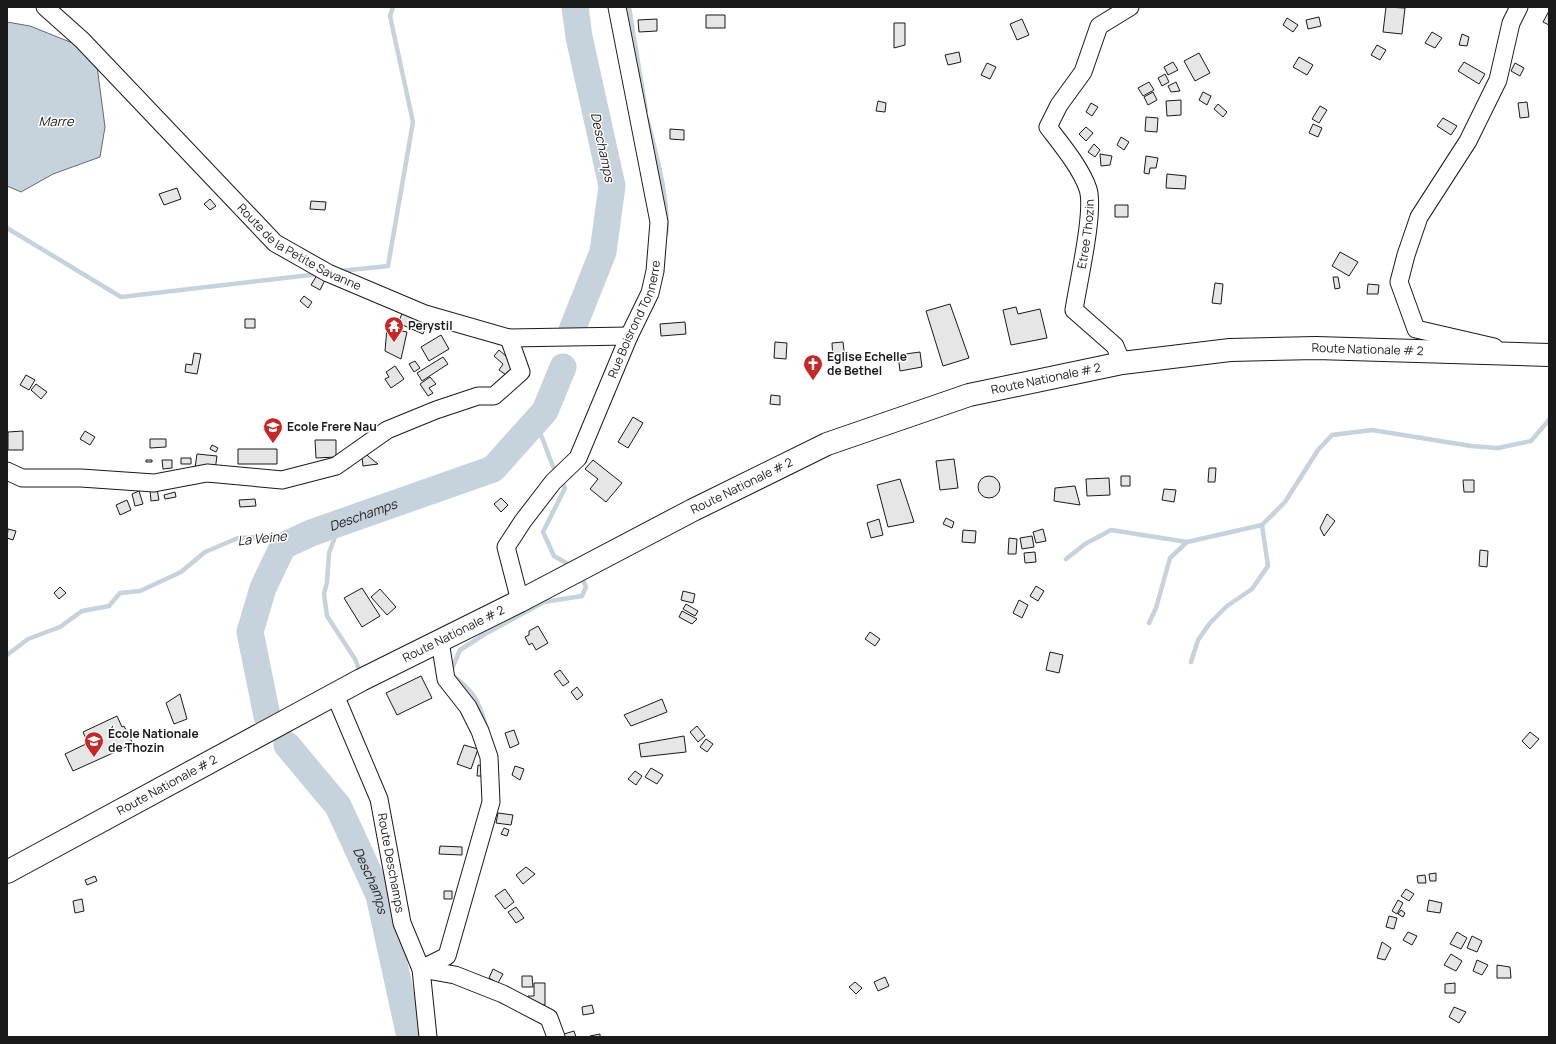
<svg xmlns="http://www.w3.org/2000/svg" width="1556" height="1044" viewBox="0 0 1556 1044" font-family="Manrope,sans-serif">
  <rect width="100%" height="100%" fill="#fff"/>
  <path fill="#c6d2dc" stroke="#6a6a6a" d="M7 22 30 26 75 44 97 66 105 127 100 157 53 174 21 192 7 186Z"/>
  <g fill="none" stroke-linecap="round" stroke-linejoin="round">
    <path stroke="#c6d2dc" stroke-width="4.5" d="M629 7 646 111
      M647 118C655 150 670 203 666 234
      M7 228 121 297 319 274
      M340 271 388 266 413 122 390 16 393 7
      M534 422C545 438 547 457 557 474
      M561 480 565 488 543 532 554 556 568 564
      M340 524 329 553 327 582 324 594 327 616 355 659 360 672
      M1066 559 1085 544 1111 530 1187 542
      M1149 623 1156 608 1170 558 1187 542 1262 525 1285 502 1318 450 1332 435 1372 430 1471 446 1498 448 1531 441 1549 420
      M7 655 28 639 60 627 82 611 109 606 120 593 140 591 181 572 205 552 238 538 288 536 311 533
      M1191 662 1198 640 1210 623 1227 606 1252 589 1268 566 1262 525
      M486 726C478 698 473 691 450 673L460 650 485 634 544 602 582 596 586 587 582 578"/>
    <g stroke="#c6d2dc" stroke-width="27">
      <path d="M572 330 603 252 612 186 579 37 575 7"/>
      <path id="s1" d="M267 716 250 632 263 588 283 546 311 533 493 469 545 411 563 367"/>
      <path id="s2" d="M287 745 338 806 379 895 410 1037"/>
    </g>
  </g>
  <path fill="#e6e6e6" stroke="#1a1a1a" d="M1386 7 1405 8 1402 34 1383 32Z
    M1549 11V25L1543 22Z
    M706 15H725V28H706Z
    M1319 17 1321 26 1308 29 1306 20Z
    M1287 18 1298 25 1293 32 1283 25Z
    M657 19V31L639 32 638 20Z
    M1022 19 1029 35 1017 40 1010 24Z
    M894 23H905V45L894 48Z
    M1432 32 1442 38 1435 48 1425 43Z
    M1462 34 1469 37 1467 46 1459 45Z
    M1377 45 1386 50 1380 60 1371 55Z
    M959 52 961 62 948 65 945 55Z
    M1199 53 1210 73 1195 81 1184 61Z
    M1299 57 1313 65 1307 75 1293 67Z
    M1173 62 1178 70 1168 75 1164 67Z
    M1464 62 1485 74 1479 84 1458 71Z
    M987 63 996 67 990 79 981 75Z
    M1515 63 1524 68 1520 76 1511 71Z
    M1165 74 1169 82 1162 86 1158 78Z
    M1149 82 1154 90 1143 96 1138 88Z
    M1176 82 1180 91 1171 92 1168 86Z
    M1153 92 1157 100 1148 105 1144 97Z
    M1203 92 1211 96 1207 105 1199 100Z
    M1181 100V115L1167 116 1166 101Z
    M878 101 886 103 885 112 876 111Z
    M1527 102 1529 117 1520 118 1518 103Z
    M1091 103 1098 107 1092 116 1086 112Z
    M1218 104 1227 112 1223 117 1214 109Z
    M1320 106 1327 110 1319 123 1312 119Z
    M1146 117 1158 118 1157 132 1145 131Z
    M1443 118 1457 126 1451 135 1437 126Z
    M1313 124 1322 128 1318 137 1309 133Z
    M1086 127 1093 133 1086 141 1079 134Z
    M670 129 684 130V140L670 139Z
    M1121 137 1129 142 1124 150 1117 145Z
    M1094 144 1100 150 1095 157 1088 152Z
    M1100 154 1112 156 1110 165 1101 166Z
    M1146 156 1158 158 1156 168H1150L1149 174 1144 173Z
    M1167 174 1186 176 1185 189 1166 188Z
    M177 188 181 199 164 205 159 194Z
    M210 199 216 206 210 210 204 204Z
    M311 201 326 202 325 210 310 209Z
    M1115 205H1128V217H1115Z
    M1340 252 1358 262 1349 276 1332 266Z
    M317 275 325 280 320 290 311 285Z
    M1333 277H1338L1340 288 1335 289Z
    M1215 283 1223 284 1221 304 1212 303Z
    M1368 284 1379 285 1378 294H1367Z
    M304 296 312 302 308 308 300 301Z
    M950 304 969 358 943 366 926 311Z
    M1016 307 1018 314 1040 309 1047 338 1011 345 1003 310Z
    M404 309 429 320 423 334 398 323Z
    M245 319H255V328H245Z
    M685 322 686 334 661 336 660 324Z
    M387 328 407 332 401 359 385 351Z
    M441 335 449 349 429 361 421 347Z
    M775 342 787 343 786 359 774 358Z
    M843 342 845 359 833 360 832 343Z
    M499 350 515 364 506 375 499 370 503 364 494 356Z
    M920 352 922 367 900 371 898 355Z
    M194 353 201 354 197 374 185 372 186 364 192 365Z
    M443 357 448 364 422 381 417 373Z
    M415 361 420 368 414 372 409 364Z
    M395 366 404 379 391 388 385 379 389 377 386 372Z
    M26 375 35 380 29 390 20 385Z
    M430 377 436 384 429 388 433 393 428 396 420 384Z
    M36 384 47 392 41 399 31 390Z
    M771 395 780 396V405L770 404Z
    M633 417 643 423 628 448 618 442Z
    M23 431V450H8V432Z
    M85 431 95 437 90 445 80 439Z
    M150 439H166V447L150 448Z
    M315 440H336V457L316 458Z
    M212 445 218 448 216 452 210 449Z
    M361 448 368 456 378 464 363 466Z
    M238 449H277V464H238Z
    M197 454 217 456 215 470 195 468Z
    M181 458H191V464H181Z
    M954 459 958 488 940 490 936 461Z
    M146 460H152V462H146Z
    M162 460H172V468L163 469Z
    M593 460 622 483 606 502 590 489 598 479 585 469Z
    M1209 468H1216L1215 482H1208Z
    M1121 476H1130V486H1121Z
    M978 487a11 11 0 1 1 22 0a11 11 0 1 1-22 0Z
    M1109 478 1110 495 1087 496 1086 479Z
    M900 479 914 522 888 527 877 485Z
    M1463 480H1474V492H1464Z
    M1075 486 1080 505 1054 501 1055 488Z
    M157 489 159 500 151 501 150 490Z
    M1164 489 1176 490 1174 502 1162 500Z
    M139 491 143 504 135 506 132 494Z
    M175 492 176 497 165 499 164 495Z
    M501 498 508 505 501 512 494 504Z
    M255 499 256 506 240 507 239 500Z
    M127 500 131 510 120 515 116 505Z
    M1327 514 1335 521 1324 536 1320 528Z
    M946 518 954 522 952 528 943 524Z
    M879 519 883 535 871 538 867 523Z
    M8 529 16 531 13 540 7 538Z
    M1043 529 1046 541 1036 543 1033 532Z
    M963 530 976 531 975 543 962 542Z
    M1032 536 1034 547 1022 549 1020 538Z
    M1009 538 1017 539 1016 554H1008Z
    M1480 550 1488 551 1487 567 1479 566Z
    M1035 552 1036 562 1025 563 1024 553Z
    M1036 586 1044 591 1038 601 1030 596Z
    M60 587 66 593 59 599 54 593Z
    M362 588 380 616 362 627 344 598Z
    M380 589 396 607 387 615 371 597Z
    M683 591 695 594 693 603 681 600Z
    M1019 600 1028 605 1022 618 1013 613Z
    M686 604 698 611 695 616 683 609Z
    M682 611 697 619 692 624 679 617Z
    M538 626 548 643 536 650 532 643 529 645 525 637 529 635V631Z
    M870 632 880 639 875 646 865 639Z
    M1050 652 1063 655 1059 673 1046 670Z
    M560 670 569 682 563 686 554 674Z
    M421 676 432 698 397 715 386 693Z
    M577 687 583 695 577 700 571 692Z
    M180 694 187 719 174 724 166 703Z
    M662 699 667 712 631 726 624 715Z
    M117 716 122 727 124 726 133 744 73 771 65 754 88 743 83 732Z
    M697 726 705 736 698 742 690 732Z
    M514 730 519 744 510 748 505 733Z
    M1530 732 1539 739 1530 749 1522 741Z
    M684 736 686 752 641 757 639 744Z
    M706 739 713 744 707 752 700 747Z
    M464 745 478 749 471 769 457 764Z
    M478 765 484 766 483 776H477Z
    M515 766 524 769 520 780 512 775Z
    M651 768 663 775 657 784 645 777Z
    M635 771 642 776 636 785 628 779Z
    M498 813 513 815 511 825 496 823Z
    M504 828 509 830 507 836 501 834Z
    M440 846 462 847V855L439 854Z
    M526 867 535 874 523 884 516 875Z
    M1436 873V881H1430L1429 874Z
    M1425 875 1426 883H1418L1417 876Z
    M95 876 97 881 87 885 85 880Z
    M505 889 514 902 505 909 495 896Z
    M1406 889 1414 894 1409 901 1401 896Z
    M444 891H452V899H444Z
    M82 899 84 911 75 913 73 901Z
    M1398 900 1403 903 1397 914 1392 911Z
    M1429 900 1442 903 1440 913 1427 911Z
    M516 907 524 918 516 923 508 912Z
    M1401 910 1405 913 1403 917 1398 914Z
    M1389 916 1397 918 1394 929 1386 927Z
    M1408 932 1417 936 1412 945 1403 940Z
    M1457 932 1467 938 1461 949 1450 944Z
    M1472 936 1482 941 1477 952 1467 948Z
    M1382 942 1391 948 1385 960 1377 958Z
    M1451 954 1462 961 1456 971 1444 965Z
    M1477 960 1488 965 1482 975 1473 971Z
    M1497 965 1510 967 1511 978H1497Z
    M493 969 503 974 498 983 489 978Z
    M522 976H532L533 987H522Z
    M885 977 889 986 878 991 874 982Z
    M855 982 862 988 856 994 849 987Z
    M534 983H545V1005H528V996H534Z
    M1455 983V993H1445V984Z
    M592 1005 594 1013 583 1015 582 1007Z
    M1454 1007 1466 1012 1459 1023 1449 1017Z
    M574 1031 576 1037H562L561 1035Z
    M600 1034V1037H590V1036Z"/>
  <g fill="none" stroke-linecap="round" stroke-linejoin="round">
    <g stroke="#1a1a1a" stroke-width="19">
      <g id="minor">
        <path id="s3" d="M45 7 82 40 275 243 328 273 425 314 509 338 629 336"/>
        <path d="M1494 347 1416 329 1399 282 1406 255 1419 217 1468 141 1498 80 1511 23 1519 7"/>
        <path id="s4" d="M1122 363 1115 346 1074 310C1078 283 1095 211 1088 189 1081 168 1061 144 1048 127L1059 105 1083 72 1099 26 1130 7"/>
        <path d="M7 471 22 478H81L154 483 207 473 282 480 336 466 387 430 436 410 478 396H494L521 372 509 338"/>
        <path id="s5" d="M520 601 506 547 523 521 553 482 578 458 629 336 650 293 655 271 659 222 617 7"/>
        <path d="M440 641 446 679 468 707 480 731 489 757 491 802 447 956 421 969 455 975 503 994 549 1018 556 1037"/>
        <path id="s6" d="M335 695 379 799 402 923 421 969 428 1037"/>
      </g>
    </g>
    <g stroke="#1a1a1a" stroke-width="24">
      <g id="major">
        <path id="s7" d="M7 872 361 680 520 601 693 510 827 444 969 395 1122 363 1230 350 1316 348 1549 355"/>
      </g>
    </g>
    <use href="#minor" stroke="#fff" stroke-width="17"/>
    <use href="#major" stroke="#fff" stroke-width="22"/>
  </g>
  <defs>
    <g id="temple-pin" transform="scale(1)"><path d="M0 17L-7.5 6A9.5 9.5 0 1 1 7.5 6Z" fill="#c62828" stroke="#fff"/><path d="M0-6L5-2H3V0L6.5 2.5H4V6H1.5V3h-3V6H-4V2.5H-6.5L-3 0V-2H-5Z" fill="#fff"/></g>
    <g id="church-pin" transform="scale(1)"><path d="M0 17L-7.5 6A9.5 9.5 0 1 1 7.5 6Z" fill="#c62828" stroke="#fff"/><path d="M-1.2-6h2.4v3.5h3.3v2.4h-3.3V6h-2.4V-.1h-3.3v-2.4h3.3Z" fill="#fff"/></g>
    <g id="school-pin" transform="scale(1)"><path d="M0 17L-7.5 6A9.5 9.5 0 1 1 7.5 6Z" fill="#c62828" stroke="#fff"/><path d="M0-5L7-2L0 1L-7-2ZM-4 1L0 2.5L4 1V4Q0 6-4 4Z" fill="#fff"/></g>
  </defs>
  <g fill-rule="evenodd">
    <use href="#temple-pin" x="394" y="326"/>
    <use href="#church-pin" x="813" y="364"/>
    <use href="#school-pin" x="273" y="427"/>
    <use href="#school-pin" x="94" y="741"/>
  </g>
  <g text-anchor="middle" stroke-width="3" stroke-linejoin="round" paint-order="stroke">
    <g font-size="12" fill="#1a1a1a" stroke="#fff">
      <text dy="4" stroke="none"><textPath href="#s4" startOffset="150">Etree Thozin</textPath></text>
      <text dy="4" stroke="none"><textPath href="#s3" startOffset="352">Route de la Petite Savanne</textPath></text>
      <text dy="4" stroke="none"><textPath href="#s5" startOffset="321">Rue Boisrond Tonnerre</textPath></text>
      <text dy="4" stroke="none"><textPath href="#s7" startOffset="1478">Route Nationale # 2</textPath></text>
      <text dy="4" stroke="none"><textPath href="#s7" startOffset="1154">Route Nationale # 2</textPath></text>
      <text dy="4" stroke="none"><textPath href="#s7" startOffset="830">Route Nationale # 2</textPath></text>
      <text dy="4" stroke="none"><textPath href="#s7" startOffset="506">Route Nationale # 2</textPath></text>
      <text dy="4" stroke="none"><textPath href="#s7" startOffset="182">Route Nationale # 2</textPath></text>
      <text dy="4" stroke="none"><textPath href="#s6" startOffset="178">Route Deschamps</textPath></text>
    </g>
    <g font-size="12" font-weight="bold" fill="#1a1a1a" stroke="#fff" text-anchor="start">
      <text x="408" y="330">Perystil</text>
      <text x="827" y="361">Eglise Echelle<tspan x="827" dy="14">de Bethel</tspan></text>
      <text x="287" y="431">Ecole Frere Nau</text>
      <text x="108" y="738">École Nationale<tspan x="108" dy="14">de Thozin</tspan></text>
    </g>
    <g font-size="13" font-style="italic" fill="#1a1a1a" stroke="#fff">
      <text x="56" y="126">Marre</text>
      <text transform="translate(603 147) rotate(78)" y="5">Deschamps</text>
      <text dy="5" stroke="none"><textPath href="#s1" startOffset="264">Deschamps</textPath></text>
      <text transform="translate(262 538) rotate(-6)" y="5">La Veine</text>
      <text dy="5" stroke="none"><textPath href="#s2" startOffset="161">Deschamps</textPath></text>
    </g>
  </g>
  <rect width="1556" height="1044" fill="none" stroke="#1a1a1a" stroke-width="16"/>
</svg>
